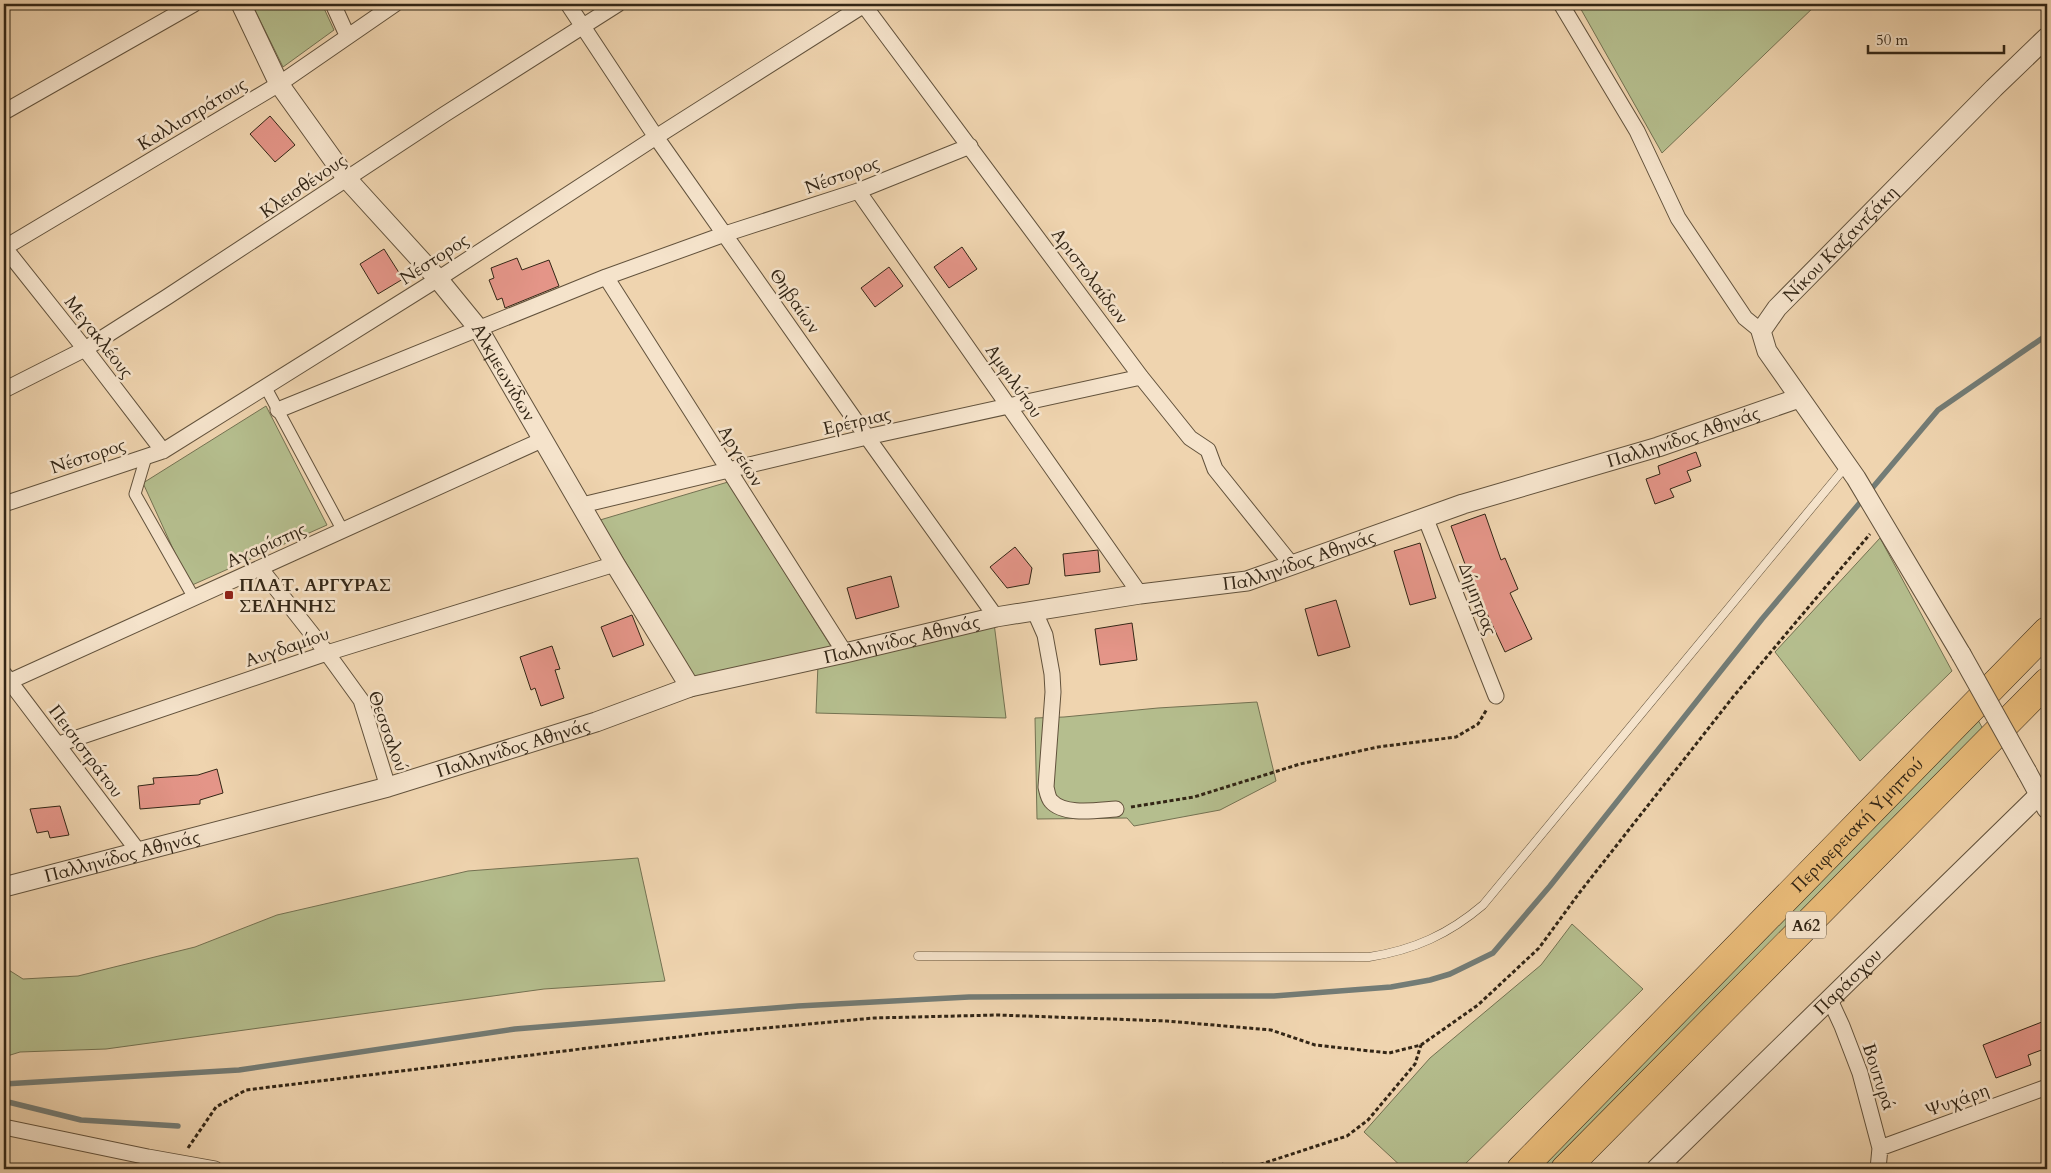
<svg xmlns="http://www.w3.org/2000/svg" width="2051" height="1173" viewBox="0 0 2051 1173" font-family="Cardo,serif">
  <rect width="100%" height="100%" fill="#efd4af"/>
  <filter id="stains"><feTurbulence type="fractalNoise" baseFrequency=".004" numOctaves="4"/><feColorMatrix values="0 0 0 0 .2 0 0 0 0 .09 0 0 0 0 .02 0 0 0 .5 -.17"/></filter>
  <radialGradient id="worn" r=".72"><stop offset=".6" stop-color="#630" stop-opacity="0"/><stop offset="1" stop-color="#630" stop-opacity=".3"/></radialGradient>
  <path fill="#b5be8e" stroke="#747252" d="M252 4H322L334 30 283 67Z
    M1578 4H1817L1662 153Z
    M266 406 327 525 190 586 143 483Z
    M728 482 832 648 695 677 600 520Z
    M1880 538 1952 671 1860 761 1775 652Z
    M994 623 1006 718 816 713 818 664Z
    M1257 702 1276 781 1220 810 1134 826 1127 818 1037 819 1035 718 1064 717 1158 708Z
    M1978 720 1983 729 1547 1169H1533Z
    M638 858 665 981 544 989 106 1049 20 1052 4 1057V967L23 979 78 976 195 947 277 915 468 871Z
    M1572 924 1643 989 1460 1169H1404L1364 1132 1430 1058 1541 965Z"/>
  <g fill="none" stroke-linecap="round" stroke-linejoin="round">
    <path stroke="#737c76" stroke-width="5.5" d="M4 1084 239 1070 515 1029 798 1006 969 997 1274 996 1391 987 1430 980 1450 974 1493 953 1550 886 1762 619 1938 410 2047 335
      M4 1101 81 1120 178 1126"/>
  </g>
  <path fill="#e49588" stroke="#332616" d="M270 116 295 145 275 162 250 134Z
    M962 247 977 269 949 288 934 267Z
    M384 249 403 279 378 294 360 264Z
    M517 258 522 270 549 260 559 286 505 308 502 298 497 300 489 280 494 278 491 268Z
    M889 267 903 286 875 307 861 288Z
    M1696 452 1701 466 1687 471 1691 481 1670 489 1674 497 1655 504 1646 479 1660 474 1658 466Z
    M1485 514 1501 560 1505 558 1518 589 1510 593 1532 639 1505 652 1483 605 1479 607 1465 577 1469 575 1451 526Z
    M1420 543 1436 598 1410 605 1394 551Z
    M1015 547 1032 568 1029 584 1007 588 990 567Z
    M1098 550 1100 572 1065 576 1063 554Z
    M891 576 899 607 856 619 847 588Z
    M1336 600 1350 647 1318 656 1305 609Z
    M632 615 644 645 613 657 601 627Z
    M1132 623 1137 660 1100 665 1095 629Z
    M552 646 560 669 555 670 564 698 541 706 535 688 531 690 520 657Z
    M217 769 223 793 200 800V804L140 809 138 786 154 784 153 778 198 775Z
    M60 806 69 835 50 838 48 831 37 833 30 809Z
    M2047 1020V1048L2028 1055 2031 1065 1996 1078 1983 1045Z"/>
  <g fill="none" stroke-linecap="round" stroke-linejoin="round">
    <g stroke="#62523c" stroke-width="9">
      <path id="service" d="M918 956 1369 957C1414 950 1449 934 1483 905L1847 465"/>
    </g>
    <g stroke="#62523c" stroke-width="13">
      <path id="pedestrian" d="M266 388 343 531
        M146 457 135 494 194 598"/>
    </g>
    <g stroke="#62523c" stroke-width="17">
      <path id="minor" d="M333 4 347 35
        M568 4 656 137 867 437 996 617
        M863 4 1141 377 1190 438 1208 450 1215 469 1292 565
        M1561 4 1637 131 1678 218 1745 318 1761 331
        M4 112 194 4
        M858 191 1140 594
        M4 247 85 349 163 451
        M4 248 279 84 395 4
        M606 277 845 653
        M4 390 85 349 167 297 445 114 618 4
        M278 410 606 277 725 234 858 191 970 146
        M4 504 163 451 438 279 656 137 864 5
        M582 505 867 437 1141 377
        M1425 517 1496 696
        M260 568 327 653 361 700 388 787
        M1034 610 1045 635 1052 674 1053 692 1046 787C1047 791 1048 798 1051 801 1064 816 1098 810 1116 809
        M4 674 138 851
        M4 684 544 439
        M59 744 327 653 615 564
        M1830 1000 1842 1026 1860 1073 1880 1148 1878 1169
        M4 1127 148 1157 215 1169
        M1880 1148 2047 1087"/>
    </g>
    <g stroke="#62523c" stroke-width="21">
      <g id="tertiary">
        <path id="s1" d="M241 4 279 84 347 179 438 279 478 328 615 564 690 687"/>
        <path id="s2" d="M1961 654 1856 478 1767 351 1761 331 1777 308 1994 88 2047 37"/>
        <path d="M2027 772 2047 809"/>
        <path id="s3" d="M4 887 388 787 596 722 690 687 845 653 996 617 1140 594 1247 581 1463 504 1658 447 1799 398"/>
        <path id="s4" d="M1656 1169 2047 787"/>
      </g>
    </g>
    <g stroke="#332616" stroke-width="29">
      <g id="motorway">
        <path id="s5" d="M1521 1169 2047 631"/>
        <path d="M1565 1169 2047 682"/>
      </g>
    </g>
    <path stroke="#332616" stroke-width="3" stroke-dasharray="4 2.5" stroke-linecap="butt" d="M1131 807 1194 797 1300 764 1378 747 1456 737 1478 724 1487 709
      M188 1148 216 1107 246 1090 711 1033 874 1018 997 1015 1167 1021 1271 1030 1315 1045 1389 1053 1421 1045 1478 1005 1539 948 1580 892 1733 697 1870 534
      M986 1169H993
      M1203 1169 1221 1164 1249 1168 1347 1136 1368 1120 1415 1064 1421 1045"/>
    <use href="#service" stroke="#f5e3cb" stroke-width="8"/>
    <use href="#pedestrian" stroke="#f5e3cb" stroke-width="11"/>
    <use href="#minor" stroke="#f5e3cb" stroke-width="15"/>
    <use href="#tertiary" stroke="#f5e3cb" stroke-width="19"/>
    <use href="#motorway" stroke="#e8ba78" stroke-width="28"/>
    <g stroke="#62523c" stroke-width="21" stroke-linecap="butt">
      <path id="tertiary-bridge" d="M1961 654 2027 772"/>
    </g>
    <use href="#tertiary-bridge" stroke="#f5e3cb" stroke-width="19"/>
  </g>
  <rect fill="#8f2418" stroke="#f5e3cb" stroke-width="2" x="224" y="590" width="10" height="10" rx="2.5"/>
  <g text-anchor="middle" stroke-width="5" stroke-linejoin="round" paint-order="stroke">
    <rect fill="#f5e3cb" stroke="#6d5f4c" stroke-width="1" x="1786" y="911.5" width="40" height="27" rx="4"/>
    <g font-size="16" font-weight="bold" fill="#332616">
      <text x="1806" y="931">Α62</text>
    </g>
    <g font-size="18" fill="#332616" stroke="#f5e3cb">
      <text transform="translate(192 114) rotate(-31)" y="6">Καλλιστράτους</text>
      <text transform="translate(842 175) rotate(-20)" y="6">Νέστορος</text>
      <text transform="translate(303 186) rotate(-34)" y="6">Κλεισθένους</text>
      <text dy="6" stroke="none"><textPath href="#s2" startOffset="499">Νίκου Καζαντζάκη</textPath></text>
      <text transform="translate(434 259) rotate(-33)" y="6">Νέστορος</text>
      <text transform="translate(1090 276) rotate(53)" y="6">Αριστολαίδων</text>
      <text transform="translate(795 301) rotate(55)" y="6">Θηβαίων</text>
      <text transform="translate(99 337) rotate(52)" y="6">Μεγακλέους</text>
      <text dy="6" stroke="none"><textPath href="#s1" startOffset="455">Αλκμεωνίδων</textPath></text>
      <text transform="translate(1014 381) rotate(55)" y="6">Αμφιλύτου</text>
      <text transform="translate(857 421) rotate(-13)" y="6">Ερέτριας</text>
      <text dy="6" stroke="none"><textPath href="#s3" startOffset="1742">Παλληνίδος Αθηνάς</textPath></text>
      <text transform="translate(88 456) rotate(-18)" y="6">Νέστορος</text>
      <text transform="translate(741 456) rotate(58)" y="6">Αργείων</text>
      <text transform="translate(266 545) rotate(-24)" y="6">Αγαρίστης</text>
      <text dy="6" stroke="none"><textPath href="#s3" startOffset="1338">Παλληνίδος Αθηνάς</textPath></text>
      <text transform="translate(1478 599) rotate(69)" y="6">Δήμητρας</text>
      <text dy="6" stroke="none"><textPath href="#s3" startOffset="932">Παλληνίδος Αθηνάς</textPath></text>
      <text transform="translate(287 647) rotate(-19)" y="6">Αυγδαμίου</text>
      <text transform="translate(388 731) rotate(70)" y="6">Θεσσαλού</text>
      <text dy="6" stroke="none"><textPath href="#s3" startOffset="528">Παλληνίδος Αθηνάς</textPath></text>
      <text transform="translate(86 751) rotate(53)" y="6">Πεισιστράτου</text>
      <text dy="6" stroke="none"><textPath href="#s5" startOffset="481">Περιφερειακή Υμηττού</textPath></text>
      <text dy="6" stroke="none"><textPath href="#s3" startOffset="122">Παλληνίδος Αθηνάς</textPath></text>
      <text dy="6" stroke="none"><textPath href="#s4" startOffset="268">Παράσχου</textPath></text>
      <text transform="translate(1879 1077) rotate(72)" y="6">Βουτυρά</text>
      <text transform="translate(1957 1100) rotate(-20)" y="6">Ψυχάρη</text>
    </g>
    <g font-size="18" font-weight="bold" fill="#332616" stroke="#f5e3cb" text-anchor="start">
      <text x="239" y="591">ΠΛΑΤ. ΑΡΓΥΡΑΣ<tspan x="239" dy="21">ΣΕΛΗΝΗΣ</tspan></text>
    </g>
  </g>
  <rect width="2051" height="1173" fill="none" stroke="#efd4af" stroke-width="20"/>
  <rect x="5" y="5" width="2041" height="1163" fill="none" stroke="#332616" stroke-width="2.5"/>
  <rect x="10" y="10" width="2031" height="1153" fill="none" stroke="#332616"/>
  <path d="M1868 45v8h136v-8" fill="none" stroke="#332616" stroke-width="2.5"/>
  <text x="1876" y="45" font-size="15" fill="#332616" stroke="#f5e3cb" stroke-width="4" paint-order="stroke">50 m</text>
  <rect width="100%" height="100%" filter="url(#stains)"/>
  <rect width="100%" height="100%" fill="url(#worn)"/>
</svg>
